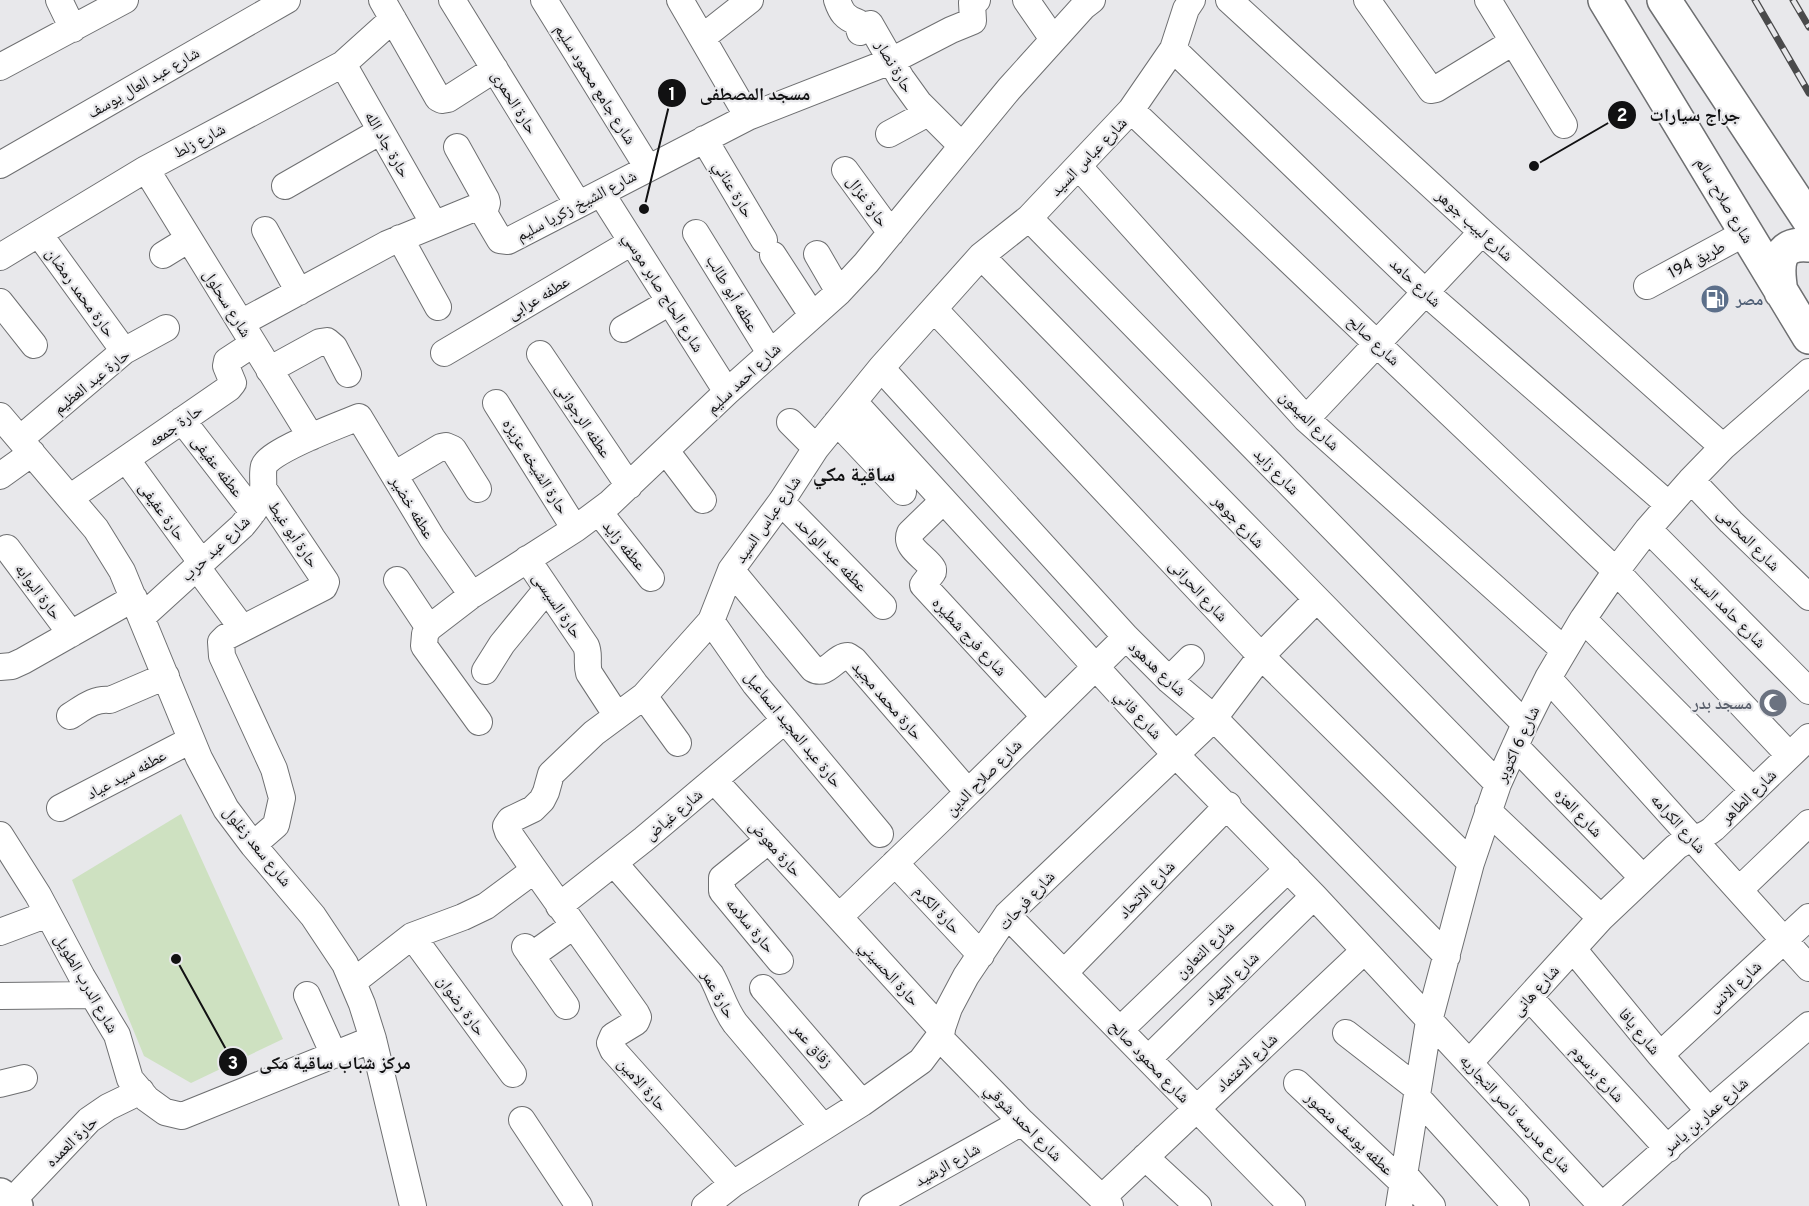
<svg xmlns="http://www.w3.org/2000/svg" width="1809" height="1206" viewBox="0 0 1809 1206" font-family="Overpass,'Noto Naskh Arabic',sans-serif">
  <rect width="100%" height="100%" fill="#e8e8eb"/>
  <path fill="#cee1c1" d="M181 814 283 1039 191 1083 144 1056 72 880Z"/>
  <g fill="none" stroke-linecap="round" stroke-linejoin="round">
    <g stroke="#6e6f71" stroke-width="28">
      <path id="street" d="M59 0 73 29
        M382 0 438 98 442 100 448 99 495 69
        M452 0 578 204
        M544 0 648 168
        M680 0 748 117
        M837 0C841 12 845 18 857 22L860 32 870 24 901 78 919 103 962 146
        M1026 0 1053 39
        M1229 0 1482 232 1723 447
        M1367 0 1431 90 1436 89 1513 42
        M1488 0 1564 125
        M703 37 750 0
        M1173 49 1425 292 1669 505
        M343 64 434 224
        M0 67 125 0
        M1131 110 1616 571 1789 755
        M889 134 928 113
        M704 139 764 240
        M457 147 486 199 487 203 484 213
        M0 165 287 0
        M1079 167 1306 419 1564 650
        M146 169 311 437
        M845 170 891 233
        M285 186 381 131
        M601 193 727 392
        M1029 218 1525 724
        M265 230 299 292
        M696 233 770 353
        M39 234 124 351
        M400 238 438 307
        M817 254 839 292
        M163 255 189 239
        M773 255 812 315
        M981 256 1498 784
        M0 257 146 169 343 64 393 19
        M1647 286 1745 233
        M0 302 34 345
        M934 309 1261 656 1471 863
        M241 323 387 244 477 207 481 208 500 240 508 241 748 117 891 61 951 30 973 21 972 3 977 0
        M623 329 670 302
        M444 353 632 242
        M540 354 629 486
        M881 368 1126 637 1169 680 1214 718 1447 956
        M269 370 320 342 327 341 334 347 348 374
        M854 402 1176 755 1314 896 1602 1206
        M496 403 575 529
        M0 416 96 529 122 571 199 758 226 809 253 845 313 916 345 964 362 1004 373 1039 413 1206
        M1306 419 1482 232
        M182 420 253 512
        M790 422 816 448
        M837 422 903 492
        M20 439 124 351 166 328
        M666 451 703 500
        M126 459 201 562
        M394 475 441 447 446 446 453 449 478 489
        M0 476 32 453
        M1691 480 1731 522 1809 597
        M71 497 229 388 233 383 226 366 227 361 253 344
        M943 501 910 533C904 548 926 557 933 569V572L923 585 1044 716
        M781 502 883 606
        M599 512 651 578
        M1648 529 1809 691
        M7 548 71 634
        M527 559 586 646C590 655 586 663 589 673L617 716
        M196 566 242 628
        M731 570 813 669C827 677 835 656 848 656L854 660 968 792
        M397 580 429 628
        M142 617 242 526C251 515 261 504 263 489 264 482 262 473 264 466 269 451 342 424 359 417L432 538 472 595
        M1583 619 1753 790
        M711 621 755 684 880 834
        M0 667 12 666 23 661 134 598
        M485 671 502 644 547 589
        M1548 678 1809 968
        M1169 680 1191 658
        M644 696 678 743
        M70 716C83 708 94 698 110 700L166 676
        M479 722 424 646 425 634 429 628 472 595 575 529 610 503 727 392 839 292 866 263 1009 89 1083 7 1092 0
        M1515 746 1643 878
        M714 780 942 1030
        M60 808 191 740
        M1488 811 1601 918
        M0 835 38 895 82 977 117 1035 130 1079 147 1099 165 1112 182 1116 373 1039
        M769 840 722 878V891L780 961
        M253 845 276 825 282 798 274 769 222 656 221 642 226 637 324 587 326 582 263 488
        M614 863 711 975C720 991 724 1008 735 1023L823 1127
        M895 863 981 955
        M531 865 636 1013 638 1017 636 1022 613 1036 610 1043 613 1050 733 1184
        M1739 890 1809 823
        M559 906 644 839 785 720
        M1007 915 1292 1206
        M839 917 939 821 1126 637
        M0 932 48 914
        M412 936 513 1074
        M525 947 566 1006
        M1573 949 1660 1055 1709 1111
        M531 956 573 926
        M1064 973 1228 805
        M353 982 412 936 463 917 486 906 525 877 530 871 531 865 508 832 506 826 510 820 533 809 542 800 546 792 551 774 594 733 644 696 711 621 731 570 781 502 816 448 881 368 981 256 1029 218 1131 110 1173 49 1186 9 1192 0
        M763 988 862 1103
        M307 995 334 1055
        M0 996 93 995
        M1529 997 1668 1149
        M1120 1030 1288 869
        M1346 1033 1418 1089
        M939 1037 1022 1122 1110 1206
        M1660 1055 1809 917
        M1148 1059 1314 896
        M1470 1062 1601 918 1676 847C1687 838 1702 839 1713 829L1809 737
        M1297 1083 1402 1182
        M0 1084 24 1078
        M1417 1097 1516 1206
        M522 1120 579 1206
        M1145 1157 1198 1206
        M1404 1174 1432 1206
        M1102 1198 1364 951
        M11 1202 89 1120 108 1107 141 1091
        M705 1206 733 1184 862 1103 921 1061 939 1037 949 1008 966 976 1007 915 1214 718 1261 656 1316 600
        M872 1206 1022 1122
        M1399 1206 1429 1021 1471 863 1498 784 1525 724 1548 678 1583 619 1616 571 1648 529 1691 480 1723 447 1809 372
        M1602 1206 1709 1111 1809 1025"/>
    </g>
    <g stroke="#6e6f71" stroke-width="36">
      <path id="primary" d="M0 1195 16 1206"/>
    </g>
    <g stroke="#6e6f71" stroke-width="36">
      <path id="highway" d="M1605 0 1809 337
        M1664 0 1809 220
        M1781 292C1777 267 1775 242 1809 245"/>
    </g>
    <use href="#street" stroke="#fff" stroke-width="26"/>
    <use href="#primary" stroke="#fff" stroke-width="33"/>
    <use href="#highway" stroke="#fff" stroke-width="33"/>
    <g stroke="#4a4a4b" stroke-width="7">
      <path id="rail" d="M1755 0 1809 93
        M1793 0 1809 27"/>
    </g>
    <use href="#rail" stroke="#e8e8eb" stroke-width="4.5" stroke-dasharray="14" stroke-linecap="butt"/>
  </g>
  <defs>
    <g id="fuel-disc" transform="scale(1.5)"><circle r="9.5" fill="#5c6f8a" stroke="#e8e8eb"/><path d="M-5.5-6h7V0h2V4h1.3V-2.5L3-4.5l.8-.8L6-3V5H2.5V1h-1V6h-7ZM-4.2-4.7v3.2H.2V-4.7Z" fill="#fff"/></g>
    <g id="mosque-disc" transform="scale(1.5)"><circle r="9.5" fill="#6b7280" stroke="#e8e8eb"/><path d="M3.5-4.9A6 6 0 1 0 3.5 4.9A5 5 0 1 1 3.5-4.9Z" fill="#fff"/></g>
  </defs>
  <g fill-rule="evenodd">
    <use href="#fuel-disc" x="1715" y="299"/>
    <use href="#mosque-disc" x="1773" y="703"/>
  </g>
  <g text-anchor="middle" stroke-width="4.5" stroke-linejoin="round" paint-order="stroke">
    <g font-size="16" fill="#111112" stroke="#e8e8eb">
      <text transform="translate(895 66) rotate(59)" y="6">حارة نصار</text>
      <text transform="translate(143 82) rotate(-30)" y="6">شارع عبد العال يوسف</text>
      <text transform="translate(596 84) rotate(58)" y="6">شارع جامع محمود سليم</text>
      <text transform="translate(515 102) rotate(58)" y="6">حارة الحمرى</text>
      <text transform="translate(199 140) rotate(-28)" y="6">شارع زلط</text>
      <text transform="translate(388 144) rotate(60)" y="6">حارة جاد الله</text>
      <text transform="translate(1088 156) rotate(-46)" y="6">شارع عباس السيد</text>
      <text transform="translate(734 189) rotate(59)" y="6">حارة عناني</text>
      <text transform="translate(1725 200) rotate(59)" y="6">شارع صلاح سالم</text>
      <text transform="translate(868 201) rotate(54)" y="6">حارة غزال</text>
      <text transform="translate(576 205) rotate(-28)" y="6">شارع الشيخ زكريا سليم</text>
      <text transform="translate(1475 225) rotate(42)" y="6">شارع لبيب جوهر</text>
      <text transform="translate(1696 259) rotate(-28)" y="6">طريق 194</text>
      <text transform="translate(1416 282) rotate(43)" y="6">شارع حامد</text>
      <text transform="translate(81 292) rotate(54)" y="6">حارة محمد رمضان</text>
      <text transform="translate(664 292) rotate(58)" y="6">شارع الحاج صابر موسي</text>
      <text transform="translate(733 293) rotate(59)" y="6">عطفه أبو طالب</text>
      <text transform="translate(538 297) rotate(-31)" y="6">عطفه عرابى</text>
      <text transform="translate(228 303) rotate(58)" y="6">شارع سحلول</text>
      <text transform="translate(1374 340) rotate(43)" y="6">شارع صالح</text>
      <text transform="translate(743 378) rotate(-43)" y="6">شارع احمد سليم</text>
      <text transform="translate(91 381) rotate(-39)" y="6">حارة عبد العظيم</text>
      <text transform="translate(584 420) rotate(56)" y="6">عطفه الرجوانى</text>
      <text transform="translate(1310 420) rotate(45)" y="6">شارع الميمون</text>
      <text transform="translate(175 425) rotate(-35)" y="6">حارة جمعه</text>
      <text transform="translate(218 466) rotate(52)" y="6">عطفه عفيفى</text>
      <text transform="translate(536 466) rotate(58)" y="6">حارة الشيخه عزيزه</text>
      <text transform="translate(1277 471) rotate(46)" y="6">شارع زايد</text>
      <text transform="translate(413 507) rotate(59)" y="6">عطفه خضير</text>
      <text transform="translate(163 511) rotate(54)" y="6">حارة عفيفى</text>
      <text transform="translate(767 519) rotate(-55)" y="6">شارع عباس السيد</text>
      <text transform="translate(1239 521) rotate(46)" y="6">شارع جوهر</text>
      <text transform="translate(294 534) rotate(56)" y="6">حارة أبو غيط</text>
      <text transform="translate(1749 539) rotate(45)" y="6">شارع المحامى</text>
      <text transform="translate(625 545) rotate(51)" y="6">عطفه زايد</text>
      <text transform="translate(215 548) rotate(-43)" y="6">شارع عبد حرب</text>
      <text transform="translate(832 554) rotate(46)" y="6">عطفه عبد الواحد</text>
      <text transform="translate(1199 590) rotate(47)" y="6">شارع الحرانى</text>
      <text transform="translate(39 591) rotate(53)" y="6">حارة البوابه</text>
      <text transform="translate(558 605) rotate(56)" y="6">حارة السيسى</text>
      <text transform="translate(1729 610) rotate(45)" y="6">شارع حامد السيد</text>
      <text transform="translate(970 636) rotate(47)" y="6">شارع فرج شطيره</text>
      <text transform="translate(1158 668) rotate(43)" y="6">شارع هدهود</text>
      <text transform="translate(888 700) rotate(49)" y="6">حارة محمد مجيد</text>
      <text transform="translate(1139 714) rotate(47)" y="6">شارع فاني</text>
      <text transform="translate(794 729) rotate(51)" y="6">حارة عبد المجيد اسماعيل</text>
      <text transform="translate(1517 744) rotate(-65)" y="6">شارع 6 اكتوبر</text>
      <text transform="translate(126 774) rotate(-28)" y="6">عطفه سيد عياد</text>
      <text transform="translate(983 777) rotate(-45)" y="6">شارع صلاح الدين</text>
      <text transform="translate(1748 796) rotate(-44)" y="6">شارع الطاهر</text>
      <text transform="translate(1579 812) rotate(46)" y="6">شارع العزه</text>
      <text transform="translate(673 814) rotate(-40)" y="6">شارع غياض</text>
      <text transform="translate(1679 823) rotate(48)" y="6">شارع الكرامه</text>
      <text transform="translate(258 846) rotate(51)" y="6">شارع سعد زغلول</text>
      <text transform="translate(776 848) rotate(48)" y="6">حارة معوض</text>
      <text transform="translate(1146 889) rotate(-46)" y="6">شارع الاتحاد</text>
      <text transform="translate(1026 900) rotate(-47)" y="6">شارع فرحات</text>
      <text transform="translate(938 909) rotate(47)" y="6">حارة الكرم</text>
      <text transform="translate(751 925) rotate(50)" y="6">حارة سلامه</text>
      <text transform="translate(1204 949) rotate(-44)" y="6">شارع التعاون</text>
      <text transform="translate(890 973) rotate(48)" y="6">حارة الحسيني</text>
      <text transform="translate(1231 978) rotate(-44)" y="6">شارع الجهاد</text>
      <text transform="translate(87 983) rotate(60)" y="6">شارع الدرب الطويل</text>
      <text transform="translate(1734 986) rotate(-43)" y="6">شارع الانس</text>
      <text transform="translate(1535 990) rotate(-48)" y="6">شارع هانى</text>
      <text transform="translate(719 994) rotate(61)" y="6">حارة عمر</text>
      <text transform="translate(462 1005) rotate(54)" y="6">حارة رضوان</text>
      <text transform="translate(1640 1031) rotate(50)" y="6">شارع يافا</text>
      <text transform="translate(813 1045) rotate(49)" y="6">زقاق عمر</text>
      <text transform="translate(1150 1061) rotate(46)" y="6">شارع محمود صالح</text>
      <text transform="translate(1246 1062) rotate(-43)" y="6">شارع الاعتماد</text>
      <text transform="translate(1598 1073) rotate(48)" y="6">شارع برسوم</text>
      <text transform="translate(643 1084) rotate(48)" y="6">حارة الامين</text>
      <text transform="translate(1516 1113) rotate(47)" y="6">شارع مدرسه ناصر التجاريه</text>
      <text transform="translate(1705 1115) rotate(-41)" y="6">شارع عمار بن ياسر</text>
      <text transform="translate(1024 1122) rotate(45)" y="6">شارع احمد شوقي</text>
      <text transform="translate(1350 1133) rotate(43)" y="6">عطفه يوسف منصور</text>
      <text transform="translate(71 1141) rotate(-44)" y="6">حارة العمده</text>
      <text transform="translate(947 1164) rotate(-29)" y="6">شارع الرشيد</text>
    </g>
    <g font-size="16" font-weight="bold" fill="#4e5e75" stroke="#e8e8eb" text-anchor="start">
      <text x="1736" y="305">مصر</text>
    </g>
    <g font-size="16" font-weight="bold" fill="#5b616d" stroke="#e8e8eb" text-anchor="end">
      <text x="1752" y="709">مسجد بدر</text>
    </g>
    <g font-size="20" font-weight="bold" fill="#111112" stroke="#e8e8eb">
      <text x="854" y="481">ساقية مكي</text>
    </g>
  </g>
  <path fill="none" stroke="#111112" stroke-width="2" d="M644 209L672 93M1534 166L1622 115M176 959L233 1062"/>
  <g fill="#111112" stroke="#e8e8eb" stroke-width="2">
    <circle cx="644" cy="209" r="6"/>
    <circle cx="1534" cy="166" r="6"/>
    <circle cx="176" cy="959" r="6"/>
    <circle cx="672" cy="93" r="15"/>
    <circle cx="1622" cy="115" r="15"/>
    <circle cx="233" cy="1062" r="15"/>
  </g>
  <g font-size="18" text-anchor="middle" font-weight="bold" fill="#fff">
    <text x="672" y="100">1</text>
    <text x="1622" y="121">2</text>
    <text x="233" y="1069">3</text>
  </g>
  <g font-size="18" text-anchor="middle" font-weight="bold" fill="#111112" stroke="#e8e8eb" stroke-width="4.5" stroke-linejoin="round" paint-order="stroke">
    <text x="755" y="100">مسجد المصطفى</text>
    <text x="1695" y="121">جراج سيارات</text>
    <text x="335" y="1069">مركز شباب ساقية مكى</text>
  </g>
</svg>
